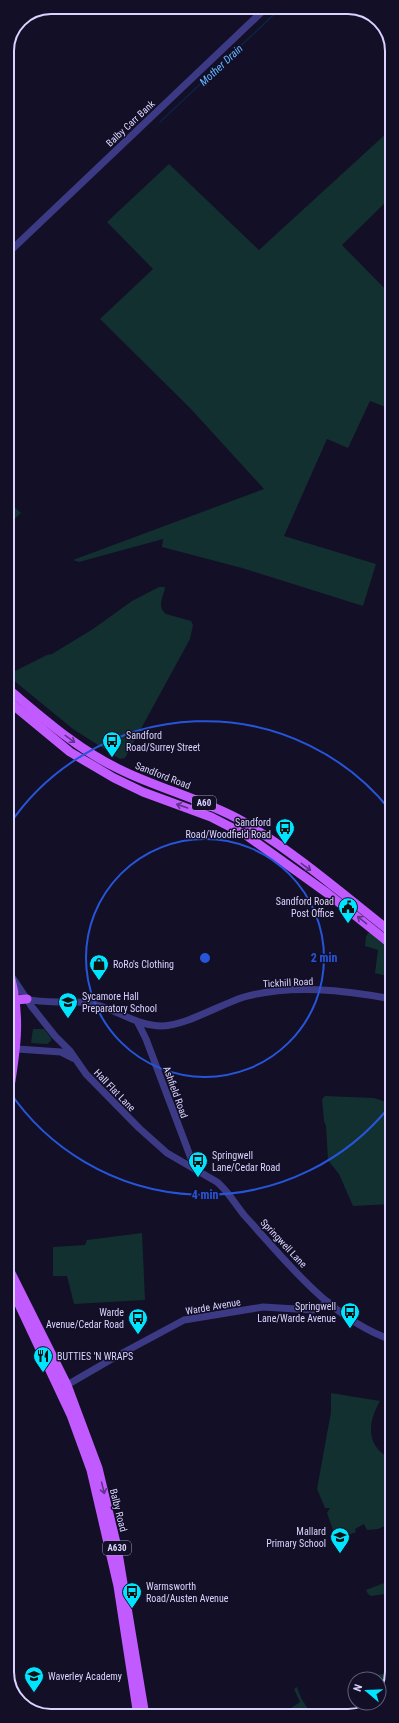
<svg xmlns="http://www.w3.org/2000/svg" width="399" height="1723" viewBox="0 0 399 1723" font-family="'Roboto Condensed',sans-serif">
  <rect width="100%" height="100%" fill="#130f26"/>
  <path fill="#12302f" d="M389 131 391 134V197L342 245 391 295V409L370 401 348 448 327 439 284 536 376 564 363 606 242 568 162 547 163 539 79 562 73 560 264 489 190 408 100 319 153 269 107 222 169 164 259 250Z
    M7 500 21 513 7 526Z
    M159 587H165C164 597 156 606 166 614L191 621 193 625 190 639 125 758 120 759 73 729 7 675 47 655 52 654 93 629 132 601Z
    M368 933H374L392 949 391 977 375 973 378 950 365 946 366 937Z
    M33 1029H44L51 1038V1041L47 1044 31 1043Z
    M325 1096 374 1098 386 1102 392 1100V1204L353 1206 339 1174 328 1160 326 1126 324 1121 322 1099Z
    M142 1233 145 1300 74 1304 67 1276H53V1247L85 1245 87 1240Z
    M331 1393 380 1401C369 1420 365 1443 386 1456L392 1481V1523L378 1529 367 1530 364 1524 355 1529 356 1532 343 1537 338 1535 335 1536 327 1513 330 1508H325L317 1489 331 1412Z
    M392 1580V1593L371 1596 368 1594 366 1590Z
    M381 1674 387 1675 389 1681 381 1701 379 1702V1679H366Z
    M297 1687 301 1698 312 1715H281L300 1702 294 1689Z"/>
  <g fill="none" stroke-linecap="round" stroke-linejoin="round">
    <path stroke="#0c2248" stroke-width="1.5" d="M160 122 282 7"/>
    <path stroke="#3d3a85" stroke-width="7" d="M7 254 267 7
      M12 977 32 1007 55 1036 70 1051 86 1074 139 1128 167 1153 217 1182C228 1191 235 1204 244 1215 286 1261 330 1319 392 1340
      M27 999C48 1005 71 999 93 1004 117 1009 136 1026 162 1026 187 1025 219 1005 244 997 291 984 344 990 392 999
      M138 1023 146 1039 195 1169
      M17 1049 61 1052 73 1058
      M67 1385 117 1356 184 1320 263 1307 313 1310 328 1302"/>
    <path stroke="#c25bff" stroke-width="9" d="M7 688C43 718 77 749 119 769 159 789 203 799 242 821 293 851 345 896 392 933
      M7 700 70 752 114 778 143 792 211 817 246 835 327 893 392 945
      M7 966C23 1013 16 1051 8 1099
      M7 1001 10 1033 8 1060
      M13 1004 16 1000 27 999
      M8 1267 67 1385 98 1468 117 1547 145 1716
      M8 1281 71 1415 91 1470 118 1586 138 1716"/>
  </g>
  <defs><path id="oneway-shaft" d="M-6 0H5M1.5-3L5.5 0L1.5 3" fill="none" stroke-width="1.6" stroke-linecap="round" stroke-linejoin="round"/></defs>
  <g stroke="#623188">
    <use href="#oneway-shaft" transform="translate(70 739) rotate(36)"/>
    <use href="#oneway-shaft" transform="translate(182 806) rotate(-161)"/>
    <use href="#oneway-shaft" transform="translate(306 867) rotate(37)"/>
    <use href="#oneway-shaft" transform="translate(362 920) rotate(-141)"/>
    <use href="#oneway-shaft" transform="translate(103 1488) rotate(76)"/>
  </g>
  <g fill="none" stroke="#2655da" stroke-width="2">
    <circle cx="205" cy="958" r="119"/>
    <path d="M390 1106A237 237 0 0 1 9 1091M9 825A237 237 0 0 1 390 810"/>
  </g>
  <defs>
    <g id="bus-pin" transform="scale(1)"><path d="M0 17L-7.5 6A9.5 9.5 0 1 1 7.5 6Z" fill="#00e5ff" stroke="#130f26"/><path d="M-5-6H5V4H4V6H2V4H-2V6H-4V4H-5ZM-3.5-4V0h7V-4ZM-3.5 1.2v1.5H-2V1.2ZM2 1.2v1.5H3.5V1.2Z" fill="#111"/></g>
    <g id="civic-pin" transform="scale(1)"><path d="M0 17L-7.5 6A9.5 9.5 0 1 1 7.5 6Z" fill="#00e5ff" stroke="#130f26"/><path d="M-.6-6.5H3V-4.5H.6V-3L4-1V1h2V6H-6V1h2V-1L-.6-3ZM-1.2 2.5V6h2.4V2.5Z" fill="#111"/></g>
    <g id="shop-pin" transform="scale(1)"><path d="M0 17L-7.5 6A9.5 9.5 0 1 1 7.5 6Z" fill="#00e5ff" stroke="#130f26"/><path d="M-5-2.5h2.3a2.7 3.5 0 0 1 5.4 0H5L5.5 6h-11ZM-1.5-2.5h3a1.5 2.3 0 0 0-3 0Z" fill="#111"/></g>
    <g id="school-pin" transform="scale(1)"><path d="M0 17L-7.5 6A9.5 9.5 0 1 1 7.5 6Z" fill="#00e5ff" stroke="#130f26"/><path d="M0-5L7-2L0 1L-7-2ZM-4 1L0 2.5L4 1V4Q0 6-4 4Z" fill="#111"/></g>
    <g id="restaurant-pin" transform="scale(1)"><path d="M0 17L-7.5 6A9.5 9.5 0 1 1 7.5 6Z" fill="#00e5ff" stroke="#130f26"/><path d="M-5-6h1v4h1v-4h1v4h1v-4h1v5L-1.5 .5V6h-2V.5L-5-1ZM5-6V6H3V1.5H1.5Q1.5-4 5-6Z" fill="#111"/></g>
  </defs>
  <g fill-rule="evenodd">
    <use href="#bus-pin" x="112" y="741"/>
    <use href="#bus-pin" x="285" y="828"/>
    <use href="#civic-pin" x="348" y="907"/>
    <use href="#shop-pin" x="99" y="964"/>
    <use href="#school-pin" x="68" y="1002"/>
    <use href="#bus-pin" x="198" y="1161"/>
    <use href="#bus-pin" x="350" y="1312"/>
    <use href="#bus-pin" x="138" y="1318"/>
    <use href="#restaurant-pin" x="43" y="1356"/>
    <use href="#school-pin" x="340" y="1537"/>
    <use href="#bus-pin" x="132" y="1592"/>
    <use href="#school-pin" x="34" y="1676"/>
  </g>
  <g text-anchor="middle" stroke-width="3" stroke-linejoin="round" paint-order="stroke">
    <g fill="#130f26" stroke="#9e99be" stroke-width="1">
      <rect x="192" y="796" width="24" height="14" rx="3"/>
      <rect x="103" y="1541" width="28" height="14" rx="3"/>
    </g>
    <g font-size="9" font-weight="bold" fill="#d9d4ff">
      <text x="204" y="806">A60</text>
      <text x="117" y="1551">A630</text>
    </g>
    <g font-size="10" fill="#d9d4ff" stroke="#130f26">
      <text transform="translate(130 123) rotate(-43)" y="4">Balby Carr Bank</text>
      <text transform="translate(163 775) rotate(21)" y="4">Sandford Road</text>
      <text transform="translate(288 982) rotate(-3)" y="4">Tickhill Road</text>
      <text transform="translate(115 1090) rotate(46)" y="4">Hall Flat Lane</text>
      <text transform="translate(176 1092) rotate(70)" y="4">Ashfield Road</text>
      <text transform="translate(284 1243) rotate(47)" y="4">Springwell Lane</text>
      <text transform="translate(213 1306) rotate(-10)" y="4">Warde Avenue</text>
      <text transform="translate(119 1510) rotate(76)" y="4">Balby Road</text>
    </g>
    <g font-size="10" fill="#d9d4ff" stroke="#130f26" text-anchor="start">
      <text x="126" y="739">Sandford<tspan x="126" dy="12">Road/Surrey Street</tspan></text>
      <text x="271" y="826" text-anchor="end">Sandford<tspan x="271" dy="12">Road/Woodfield Road</tspan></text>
      <text x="334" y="905" text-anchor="end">Sandford Road<tspan x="334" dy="12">Post Office</tspan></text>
      <text x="113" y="968">RoRo's Clothing</text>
      <text x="82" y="1000">Sycamore Hall<tspan x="82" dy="12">Preparatory School</tspan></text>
      <text x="212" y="1159">Springwell<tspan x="212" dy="12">Lane/Cedar Road</tspan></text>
      <text x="336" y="1310" text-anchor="end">Springwell<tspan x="336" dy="12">Lane/Warde Avenue</tspan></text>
      <text x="124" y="1316" text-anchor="end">Warde<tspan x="124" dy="12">Avenue/Cedar Road</tspan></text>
      <text x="57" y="1360">BUTTIES 'N WRAPS</text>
      <text x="326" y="1535" text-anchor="end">Mallard<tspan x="326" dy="12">Primary School</tspan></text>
      <text x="146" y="1590">Warmsworth<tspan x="146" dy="12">Road/Austen Avenue</tspan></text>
      <text x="48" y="1680">Waverley Academy</text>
    </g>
    <g font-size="11" font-style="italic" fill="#62b6ff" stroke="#130f26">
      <text transform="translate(221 65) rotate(-43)" y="4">Mother Drain</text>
    </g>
  </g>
  <path d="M0 0H399V1723H0ZM51 14H348A37 37 0 0 1 385 51V1672A37 37 0 0 1 348 1709H51A37 37 0 0 1 14 1672V51A37 37 0 0 1 51 14Z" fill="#130f26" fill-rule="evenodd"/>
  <path fill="none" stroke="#d9d4ff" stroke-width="2" d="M51 14H348A37 37 0 0 1 385 51V1672A37 37 0 0 1 348 1709H51A37 37 0 0 1 14 1672V51A37 37 0 0 1 51 14Z"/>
  <circle cx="205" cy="958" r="6" fill="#2655da" stroke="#130f26" stroke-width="2"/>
  <g font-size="12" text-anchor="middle" font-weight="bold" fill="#2655da" stroke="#130f26" stroke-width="3" stroke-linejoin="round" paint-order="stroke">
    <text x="324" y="962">2 min</text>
    <text x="205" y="1199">4 min</text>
  </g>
  <g transform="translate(367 1691) rotate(289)"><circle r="19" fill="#130f26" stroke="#625e7d"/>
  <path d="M0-3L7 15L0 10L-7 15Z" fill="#00e5ff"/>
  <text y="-6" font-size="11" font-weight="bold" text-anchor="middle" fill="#d9d4ff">N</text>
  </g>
</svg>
